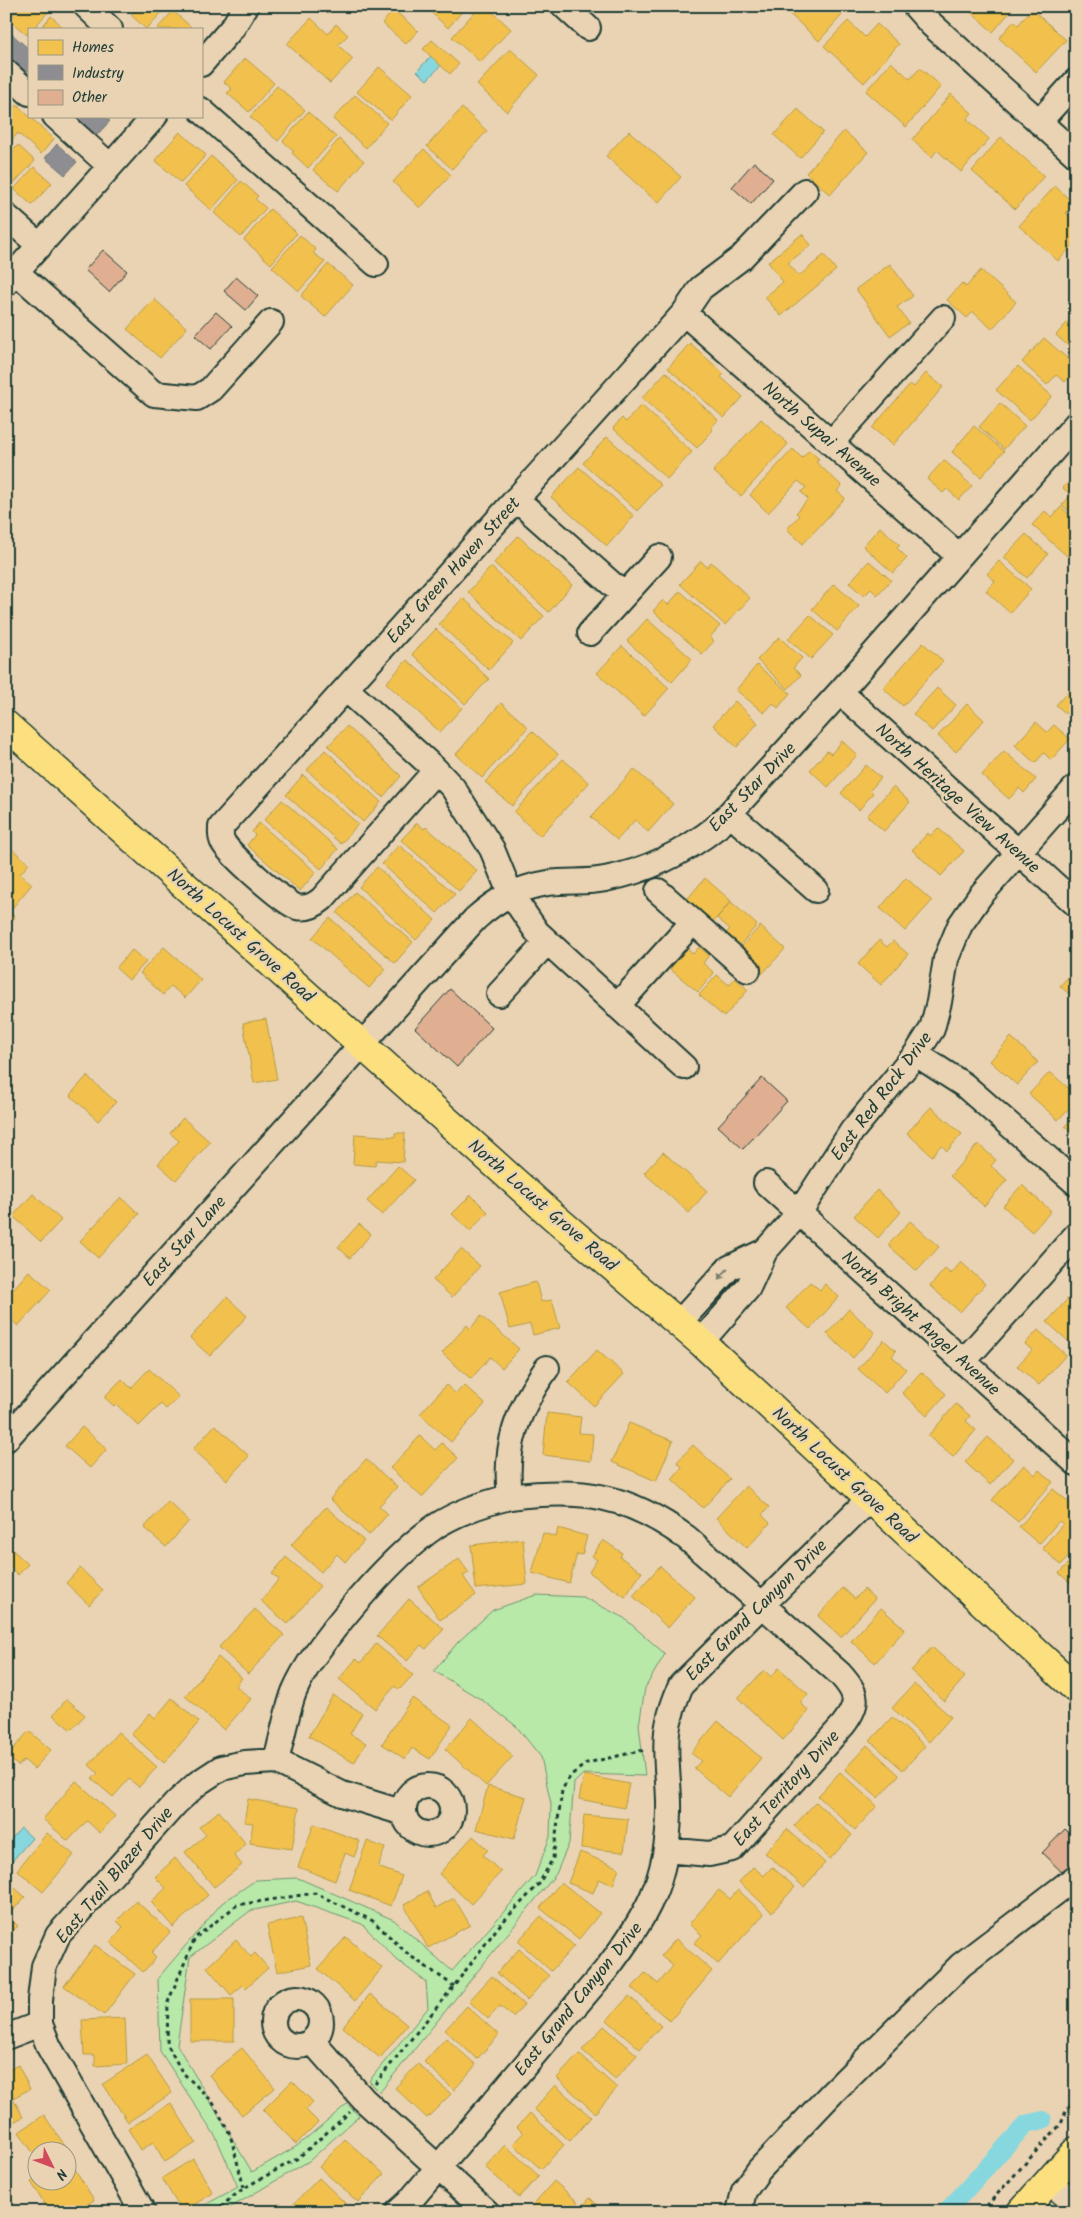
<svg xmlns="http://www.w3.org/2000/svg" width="1082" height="2218" viewBox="0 0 1082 2218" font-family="Kalam,sans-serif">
  <rect width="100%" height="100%" fill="#ead3b3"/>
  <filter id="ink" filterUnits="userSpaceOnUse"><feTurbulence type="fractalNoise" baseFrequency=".02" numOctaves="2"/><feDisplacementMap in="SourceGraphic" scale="10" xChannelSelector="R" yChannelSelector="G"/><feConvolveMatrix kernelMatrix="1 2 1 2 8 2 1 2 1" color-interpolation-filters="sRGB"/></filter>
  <g filter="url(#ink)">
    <path fill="#b8e9a9" stroke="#6c936e" d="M536 1595 583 1597 624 1618 665 1654 645 1688 639 1725 645 1776 583 1774 574 1783 569 1843 556 1874 380 2092 369 2081 428 2008 426 1982 397 1960 362 1924 296 1901 250 1911 190 1957 177 2045 252 2172 297 2146 347 2104 359 2116 309 2161 223 2212H192L238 2187 216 2137 160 2051 158 1978 222 1903 256 1880 298 1878 394 1920 452 1971 535 1876 550 1837 551 1804 541 1757 516 1726 482 1700 434 1671 458 1642 493 1610Z"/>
    <path fill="#87d8de" stroke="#5d9a9a" d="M436 51 446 60 427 80 417 71Z
      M21 1828 32 1838 12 1861 6 1857V1845Z"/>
    <path fill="#f2c14e" stroke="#b39946" d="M21 6H42L48 12 33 29H29L27 35 9 20Z
      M139 6H164L166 8 146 29 131 15Z
      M424 6H467L448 28Z
      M480 6H486L511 29 480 62 452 37Z
      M781 6H850L819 41Z
      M964 6H1015L993 32Z
      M1032 9 1066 40 1036 72 999 38 1014 21 1018 25Z
      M394 10 418 31 406 44 382 23Z
      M173 11 191 27 189 29H157Z
      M51 16 65 29H40Z
      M311 18 328 34 336 24 348 35 338 45 353 59 330 83 287 44Z
      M848 21 865 37 877 24 899 44 864 83 824 46Z
      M432 40 459 64 450 74 423 49Z
      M510 49 539 75 507 112 477 85Z
      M245 58 274 83 249 112 227 93 232 89 224 82Z
      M891 62 910 79 920 68 941 86 906 127 866 91Z
      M379 67 412 95 391 120 357 92Z
      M277 86 305 110 278 141 250 117Z
      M951 94 972 113 967 119 989 139 961 172 937 150 932 157 912 140Z
      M355 95 387 123 366 148 333 119Z
      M17 105 54 139 41 154 18 133 6 147V117Z
      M462 108 487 131 452 169 427 146Z
      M798 109 823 132 800 158 774 135Z
      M308 112 336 137 308 168 292 153 294 151 283 141Z
      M629 131 681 177 658 203 606 156Z
      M844 131 868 152 830 195 806 173Z
      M180 132 206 155 181 183 155 160Z
      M1001 137 1044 176 1015 209 972 171Z
      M339 139 364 161 338 191 313 170Z
      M18 145 35 161 13 184 6 178V158Z
      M424 149 451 175 420 208 393 182Z
      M211 156 238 180 211 210 184 186Z
      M34 167 52 183 32 205 14 189Z
      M241 181 258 196 255 199 266 208 241 237 214 213Z
      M1055 186 1074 204 1066 213 1076 222V242L1058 261 1019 226Z
      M270 209 297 233 271 264 244 240Z
      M802 234 811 245 788 263 799 276 824 255 836 270 781 316 765 297 783 282 768 262Z
      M300 235 316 250 313 253 325 262 299 291 272 267Z
      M328 264 353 285 325 317 301 296Z
      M890 264 913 296 897 307 909 323 890 336 856 289Z
      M981 270 1016 302 992 329 973 312 967 318 947 300 962 283 966 287Z
      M154 299 187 328 160 358 127 329Z
      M1076 313V353L1056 335Z
      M1044 338 1076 366V371L1065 382 1056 375 1047 385 1022 362Z
      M690 343 724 374 721 377 743 397 724 418 668 368Z
      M1018 366 1052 396 1030 420 996 390Z
      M666 372 718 420 711 428 713 430 697 448 642 398Z
      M926 373 943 387 893 445 872 428 910 384 914 387Z
      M1000 403 1025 426 1004 449 979 427Z
      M641 405 692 452 667 479 613 428 622 418 626 422Z
      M761 419 788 444 741 496 713 471Z
      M974 426 1004 451 981 477 952 452Z
      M607 437 661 485 637 511 583 463Z
      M793 449 802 458 809 450 819 459 816 462 842 486 837 491 845 498 803 544 787 529 799 516 796 513 808 499 801 492 806 487 798 481 768 513 750 495Z
      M944 460 972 486 959 500 947 489 943 493 927 479Z
      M579 467 634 516 607 546 551 497Z
      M1076 474V517L1062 505 1071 495 1063 488Z
      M1061 507 1076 520V552L1073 550 1067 556 1032 525 1045 511 1052 517Z
      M880 527 900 545 897 548 907 558 893 573 863 546Z
      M1026 534 1048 554 1027 578 1004 557Z
      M518 536 572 585 549 612 494 563Z
      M701 561 707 567 711 562 750 598 725 625 680 584Z
      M869 561 891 580 877 595 871 589 864 596 849 583Z
      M999 561 1031 589 1010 613 986 591 995 581 987 574Z
      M491 567 544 616 521 641 468 592Z
      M834 584 859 606 837 631 812 609Z
      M680 591 720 626 710 637 714 641 702 654 653 611 663 600 668 605Z
      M463 598 513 643 489 670 439 624Z
      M810 615 833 635 811 659 788 639Z
      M647 619 692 659 672 682 627 641Z
      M436 629 489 679 465 704 412 654Z
      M779 637 802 658 793 668 801 675 788 689 757 660Z
      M923 643 943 661 903 706 883 688Z
      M622 646 669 688 644 716 597 673Z
      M407 660 462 708 440 732 386 683Z
      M757 665 790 693 778 708 773 703 764 713 736 690Z
      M1076 683V722L1056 705Z
      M937 688 956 705 932 731 913 714Z
      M735 701 758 723 737 747 713 725Z
      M501 703 528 727 482 778 456 754Z
      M967 704 984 720 956 752 938 736Z
      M1036 722 1047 732 1054 725 1070 739 1051 760 1044 753 1035 763 1015 745Z
      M347 726 401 776 383 797 328 746Z
      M532 731 558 754 512 806 485 782Z
      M842 741 857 755 828 787 810 770 827 751 831 754Z
      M325 750 381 802 363 822 307 770Z
      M1004 751 1036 779 1024 793 1019 788 1009 799 982 775Z
      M563 759 589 783 540 836 514 812Z
      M866 765 881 778 870 790 873 793 859 810 841 793Z
      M634 769 673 804 648 832 635 820 617 840 591 817Z
      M303 775 358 824 341 844 286 795Z
      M893 787 910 802 884 831 867 816Z
      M282 800 338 849 321 869 264 820Z
      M259 823 316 872 300 891 247 845 255 835 252 832Z
      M417 823 424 829 426 827 477 871 459 891 401 840Z
      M938 828 964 851 941 876 912 850 928 833 930 836Z
      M399 845 455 894 437 913 382 864Z
      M12 849 29 864 20 874 32 884 9 912 15 917 6 927V850L9 853Z
      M377 867 435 920 416 940 359 887Z
      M705 878 731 901 713 922 700 911 697 916 683 904Z
      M906 878 932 901 905 931 880 908Z
      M355 892 413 942 395 963 337 913Z
      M731 902 757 925 737 949 723 937 730 929 717 918Z
      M330 918 386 969 369 988 312 938Z
      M760 926 785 949 762 974 749 962 754 957 742 946Z
      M879 940 887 947 893 941 908 954 881 985 858 964Z
      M164 947 201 980 185 998 171 986 163 995 140 973Z
      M699 947 709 955 703 963 714 973 698 992 670 969 687 949 693 954Z
      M132 950 146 962 129 980 116 968Z
      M1076 968V1000L1060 986Z
      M717 975 729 985 735 978 748 990 724 1017 699 995Z
      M266 1019 277 1079 254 1083 243 1023Z
      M1011 1037 1038 1062 1017 1085 990 1061Z
      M1050 1072 1076 1095V1101L1058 1120 1029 1094Z
      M87 1076 116 1102 98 1121 70 1095Z
      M931 1107 962 1134 947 1151 941 1145 932 1156 907 1133Z
      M1076 1114V1135L1065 1126Z
      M183 1118 210 1142 176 1180 158 1164 179 1141 170 1133Z
      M395 1133H405L403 1162 376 1160 375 1166 353 1164 355 1134 395 1137Z
      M978 1144 996 1160 991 1166 1007 1180 984 1206 950 1176Z
      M663 1152 707 1191 689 1213 644 1173Z
      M398 1166 414 1180 382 1215 367 1201Z
      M1022 1185 1051 1211 1032 1232 1003 1206Z
      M877 1190 901 1212 878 1238 854 1216Z
      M33 1194 61 1220 41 1242 13 1216Z
      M471 1195 488 1212 470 1231 452 1214Z
      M121 1197 139 1214 98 1258 80 1241Z
      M910 1221 939 1247 917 1271 888 1245Z
      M359 1224 371 1234 350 1258 338 1247Z
      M461 1249 480 1266 452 1297 433 1280Z
      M961 1262 985 1284 960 1312 930 1286 945 1269 951 1274Z
      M29 1271 51 1290 18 1326 6 1315V1297Z
      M536 1282 541 1302 552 1300 560 1328 533 1335 530 1324 510 1329 500 1292Z
      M810 1282 820 1290 825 1284 839 1297 810 1329 786 1308Z
      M1072 1294 1076 1297V1348L1047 1322Z
      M227 1297 247 1316 210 1356 190 1338Z
      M849 1309 875 1333 853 1358 827 1334Z
      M481 1316 519 1349 502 1368 490 1357 471 1379 442 1353 467 1325 470 1329Z
      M1038 1330 1066 1355 1039 1385 1017 1366 1032 1350 1025 1344Z
      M884 1340 896 1351 892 1356 906 1369 885 1393 858 1369Z
      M597 1350 624 1374 594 1406 568 1382Z
      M149 1369 179 1397 166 1409 161 1404 139 1426 116 1404 114 1406 104 1397 122 1379 131 1388Z
      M921 1372 946 1394 927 1416 902 1393Z
      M446 1385 456 1394 464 1385 485 1404 451 1442 420 1414Z
      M956 1404 970 1416 966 1421 976 1430 953 1457 928 1436Z
      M547 1413 581 1417 579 1433 593 1434 591 1461 543 1455Z
      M629 1423 673 1441 656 1481 612 1462Z
      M215 1425 249 1456 227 1480 193 1449Z
      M82 1427 107 1449 90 1468 65 1446Z
      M420 1436 435 1450 442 1443 458 1458 422 1497 390 1468Z
      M988 1437 1013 1459 990 1485 965 1462Z
      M693 1445 730 1479 703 1508 672 1479 682 1467 677 1462Z
      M366 1459 397 1487 379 1506 388 1514 369 1535 330 1499Z
      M1024 1465 1035 1475 1039 1470 1053 1482 1018 1522 992 1500Z
      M746 1486 769 1507 762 1515 770 1523 747 1548 716 1518Z
      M1053 1489 1076 1508V1548L1061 1565 1042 1548 1063 1524 1059 1521 1039 1544 1019 1527Z
      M168 1501 189 1521 166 1547 144 1528Z
      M326 1507 364 1541 345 1562 337 1554 321 1572 291 1545Z
      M558 1528 587 1536 582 1555 577 1554 569 1583 532 1573 543 1533 556 1537Z
      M523 1539 527 1584 476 1589 471 1545Z
      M603 1540 622 1553 620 1557 642 1572 625 1597 589 1572 597 1560 592 1556Z
      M6 1544 28 1564 18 1575 9 1566 6 1569Z
      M1076 1556V1588L1059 1573Z
      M286 1557 320 1586 288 1624 261 1601 279 1579 272 1574Z
      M459 1559 469 1573 463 1576 476 1595 440 1620 418 1587Z
      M660 1566 695 1597 668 1628 633 1596Z
      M80 1568 103 1590 89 1605 66 1583Z
      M843 1588 855 1599 864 1589 875 1599 841 1637 818 1616Z
      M409 1599 444 1629 426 1649 421 1645 407 1661 377 1636Z
      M881 1608 905 1629 875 1663 851 1641Z
      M255 1609 284 1635 248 1674 219 1647Z
      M376 1644 413 1675 399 1690 395 1686 375 1709 339 1679 356 1659 361 1663Z
      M932 1647 965 1677 944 1701 911 1671Z
      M218 1657 242 1678 236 1686 251 1699 224 1730 185 1696Z
      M779 1668 808 1694 800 1703 809 1711 783 1740 738 1698 764 1670 771 1677Z
      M914 1684 951 1717 929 1742 892 1708Z
      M333 1695 362 1713 350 1734 366 1743 354 1763 309 1736Z
      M172 1698 199 1722 164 1763 131 1734 150 1713 155 1718Z
      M412 1698 452 1725 430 1759 412 1748 405 1759 382 1744Z
      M67 1699 85 1715 71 1730 53 1715Z
      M892 1717 925 1746 903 1770 870 1741Z
      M472 1718 513 1756 486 1786 445 1749Z
      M718 1721 761 1758 728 1797 694 1768 701 1761 691 1753Z
      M29 1731 51 1750 34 1769 24 1760 18 1766 7 1756Z
      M118 1732 157 1767 139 1787 129 1779 113 1797 92 1779 98 1773 89 1765Z
      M867 1745 899 1775 878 1798 845 1769Z
      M840 1772 877 1806 855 1830 818 1796Z
      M584 1775 629 1784 624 1808 579 1799Z
      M76 1781 115 1816 100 1833 87 1821 68 1841 43 1819Z
      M488 1786 526 1797 514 1839 476 1829Z
      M248 1799 299 1808 292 1849 250 1843 253 1823 244 1822Z
      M816 1802 852 1835 830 1859 794 1826Z
      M219 1811 246 1844 234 1855 242 1865 214 1887 185 1852 206 1835 199 1827Z
      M584 1815 628 1819 624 1852 581 1848Z
      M314 1824 360 1841 354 1857 345 1853 335 1881 298 1867Z
      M787 1829 825 1863 804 1887 765 1853Z
      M47 1833 74 1855 43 1892 17 1870Z
      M473 1836 488 1850 483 1855 501 1872 471 1904 439 1874Z
      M367 1841 385 1848 378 1867 402 1876 391 1906 349 1890Z
      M580 1852 619 1868 613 1885 599 1879 593 1893 568 1883Z
      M175 1858 208 1895 173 1927 151 1902 166 1888 155 1877Z
      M753 1867 764 1876 772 1867 795 1887 772 1912 739 1882Z
      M6 1880 25 1897 8 1916 18 1926 6 1938Z
      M561 1882 600 1913 579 1939 540 1908Z
      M719 1890 730 1899 738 1890 764 1914 718 1964 694 1943 702 1935 689 1924Z
      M427 1891 436 1908 454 1898 470 1925 428 1948 404 1905Z
      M136 1901 170 1932 151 1953 156 1958 143 1972 110 1942 123 1927 117 1921Z
      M541 1916 574 1946 551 1971 518 1941Z
      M301 1918 311 1965 277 1972 267 1925Z
      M346 1937 382 1968 355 2001 318 1969Z
      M676 1939 712 1971 670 2021 632 1988 645 1973 658 1984 673 1966 661 1956Z
      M236 1940 251 1957 255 1953 268 1968 246 1988 243 1985 231 1995 207 1967Z
      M95 1945 135 1974 104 2015 64 1986Z
      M519 1949 549 1976 527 2000 497 1973Z
      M492 1976 524 2005 513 2017 500 2006 488 2019 469 2001Z
      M370 1994 407 2025 380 2058 343 2027Z
      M629 1996 661 2026 640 2049 607 2020Z
      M190 1999H234V2041H190Z
      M467 2006 499 2035 477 2059 445 2030Z
      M125 2018 127 2064 95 2066V2055H84L82 2020Z
      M604 2026 637 2055 615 2079 582 2050Z
      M446 2038 476 2065 454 2090 424 2062Z
      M242 2048 275 2088 242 2115 209 2075Z
      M579 2054 617 2088 595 2113 557 2078Z
      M147 2055 172 2093 128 2122 103 2084Z
      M418 2064 451 2094 427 2118 395 2088Z
      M18 2065 30 2089 13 2098 23 2117 6 2126V2071Z
      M292 2081 313 2102 306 2110 318 2122 296 2144 263 2110Z
      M555 2085 591 2117 570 2141 534 2109Z
      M171 2103 196 2143 165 2162 153 2142 141 2150 128 2129Z
      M530 2113 564 2145 541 2169 513 2144 523 2133 517 2127Z
      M44 2115 67 2149 38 2150V2160L19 2132Z
      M345 2139 384 2174 358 2202 319 2167Z
      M505 2145 539 2176 519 2197 485 2167Z
      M193 2159 213 2193 182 2212 162 2178Z
      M73 2166 94 2200 75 2212H50L31 2182 38 2178V2180H68V2169Z
      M319 2178 345 2203 337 2212H295L290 2208Z
      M554 2181 578 2202 570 2212H534L530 2208Z
      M590 2198 605 2212H577Z
      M281 2203 286 2212H269Z"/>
    <path fill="#8d8d92" stroke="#6c7576" d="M6 29 29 49 28 75 6 55Z
      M79 116H104L110 121 96 136 77 118Z
      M57 144 77 162 65 175 45 158Z"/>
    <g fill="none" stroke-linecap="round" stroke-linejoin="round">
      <path stroke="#87d8de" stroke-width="18" d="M946 2212 1026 2124 1043 2120"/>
    </g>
    <path fill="#e0af92" stroke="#1f3d34" d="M754 162 773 179 751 204 732 187Z
      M103 250 127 271 109 292 85 270Z
      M236 277 258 296 246 310 224 291Z
      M216 312 232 326 211 349 195 335Z
      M450 989 492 1028 457 1067 415 1028Z
      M762 1078 787 1101 743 1149 718 1126Z
      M1065 1829 1076 1839V1863L1065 1875 1042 1853Z"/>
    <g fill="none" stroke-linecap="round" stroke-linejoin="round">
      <g stroke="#1f3d34" stroke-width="28">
        <path id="minor" d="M86 6 110 29
          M564 6 588 28
          M915 6 931 24 1076 155
          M201 64 233 27 246 6
          M6 72 29 93
          M201 110 376 264
          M55 116 110 166
          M1039 122 1076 81
          M6 216 40 246
          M16 272 154 394 197 398 211 389 271 322
          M6 283 155 116
          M684 313 959 556
          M831 443 943 318
          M516 499 623 594
          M590 633 659 557
          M346 689 436 770 453 788 492 849 510 893 537 932 684 1067
          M840 692 1076 904
          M436 770 322 899C315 905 306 909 297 907 285 904 229 854 223 842 220 837 221 833 221 827L684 313 701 288 741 258 805 191
          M730 814 816 890
          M658 891 748 970
          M499 994 547 942
          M617 1006 693 922
          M916 1054 964 1085 1076 1183
          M766 1183 1076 1463
          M679 1323 729 1268 765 1251
          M701 1342 748 1288 765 1251 799 1213 852 1131 916 1054 932 1029 939 1002 946 959 960 925 980 896 1076 787
          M963 1362 1076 1235
          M6 1439 475 919C497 899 518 888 548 883 567 880 587 883 605 879 647 871 685 852 718 826L840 692 1076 424
          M510 1497C582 1488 627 1494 687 1538L840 1674C858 1694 860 1703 843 1725L732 1849 709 1854 666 1850
          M276 1761C282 1739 286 1714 294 1692 314 1644 393 1555 436 1526 458 1512 485 1503 510 1497 504 1446 517 1410 547 1368
          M404 1810a24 24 0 1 1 48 0a24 24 0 1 1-48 0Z
          M273 2022a24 24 0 1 1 48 0a24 24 0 1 1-48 0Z
          M6 2037 40 2024
          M312 2041 363 2099 487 2212
          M1049 2181 1076 2205
          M143 2212 49 2047 40 2024V2000L44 1966 58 1935 176 1803 198 1783 221 1768 245 1763 276 1761 342 1794 404 1813
          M398 2212 408 2203 605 1971C646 1918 668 1881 669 1812 670 1786 664 1758 667 1732 669 1715 675 1700 681 1685L870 1498
          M739 2212 744 2191 759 2170 832 2093 961 1965 1076 1877"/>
      </g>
      <g stroke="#1f3d34" stroke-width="31">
        <path id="major" d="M6 725 554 1217 701 1342 1076 1689
          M1021 2212 1076 2151"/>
      </g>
      <path stroke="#1f3d34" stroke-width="3" stroke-dasharray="4 4" stroke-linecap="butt" d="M375 2084 454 1986 498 1927 539 1884 553 1858 562 1790 571 1775 587 1763 644 1750
        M244 2188 230 2134 212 2101 182 2072 167 2044 168 2002 195 1938 237 1905 315 1893 373 1921 409 1955 454 1986
        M214 2212 244 2188 298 2158 350 2112
        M981 2212 1061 2124 1066 2111 1076 2100"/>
      <use href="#minor" stroke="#ead3b3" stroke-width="24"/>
      <use href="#major" stroke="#fce080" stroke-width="28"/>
    </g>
    <defs><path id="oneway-solid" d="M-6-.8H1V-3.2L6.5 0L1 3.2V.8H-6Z" transform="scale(1.25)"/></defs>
    <use fill="#7a806d" href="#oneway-solid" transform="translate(723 1274) rotate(133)"/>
  </g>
  <g text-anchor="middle" stroke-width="5" stroke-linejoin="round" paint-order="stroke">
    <g font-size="18" fill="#1f3d34" stroke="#ead3b3">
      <text transform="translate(822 434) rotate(41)" y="6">North Supai Avenue</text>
      <text transform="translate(453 570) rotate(-48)" y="6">East Green Haven Street</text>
      <text transform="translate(752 787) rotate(-46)" y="6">East Star Drive</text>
      <text transform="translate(958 798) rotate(42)" y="6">North Heritage View Avenue</text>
      <text transform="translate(241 935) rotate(42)" y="6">North Locust Grove Road</text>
      <text transform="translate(881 1096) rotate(-53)" y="6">East Red Rock Drive</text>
      <text transform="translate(543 1205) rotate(41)" y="6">North Locust Grove Road</text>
      <text transform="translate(184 1241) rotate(-48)" y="6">East Star Lane</text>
      <text transform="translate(921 1323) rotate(42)" y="6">North Bright Angel Avenue</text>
      <text transform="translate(845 1475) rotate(43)" y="6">North Locust Grove Road</text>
      <text transform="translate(756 1610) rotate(-45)" y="6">East Grand Canyon Drive</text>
      <text transform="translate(786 1788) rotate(-48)" y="6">East Territory Drive</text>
      <text transform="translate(114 1875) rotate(-50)" y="6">East Trail Blazer Drive</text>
      <text transform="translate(578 1999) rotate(-51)" y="6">East Grand Canyon Drive</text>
    </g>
  </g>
  <rect width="1082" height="2218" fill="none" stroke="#ead3b3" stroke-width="25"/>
  <rect x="12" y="12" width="1057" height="2193" fill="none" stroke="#1f3d34" stroke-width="2" filter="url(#ink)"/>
  <rect x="28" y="28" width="175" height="90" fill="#ead3b3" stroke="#999780"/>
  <rect x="38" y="40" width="25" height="15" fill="#f2c14e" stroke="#999780"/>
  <text x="72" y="52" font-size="15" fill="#1f3d34">Homes</text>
  <rect x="38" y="65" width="25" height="15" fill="#8d8d92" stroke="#999780"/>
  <text x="72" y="78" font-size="15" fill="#1f3d34">Industry</text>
  <rect x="38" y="90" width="25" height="15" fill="#e0af92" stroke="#999780"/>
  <text x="72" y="102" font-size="15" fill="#1f3d34">Other</text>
  <g transform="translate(52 2166) rotate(132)"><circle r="24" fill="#ead3b3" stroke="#999780"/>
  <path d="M0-4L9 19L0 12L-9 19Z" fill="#d1495b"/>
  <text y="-8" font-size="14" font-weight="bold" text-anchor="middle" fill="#1f3d34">N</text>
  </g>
</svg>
